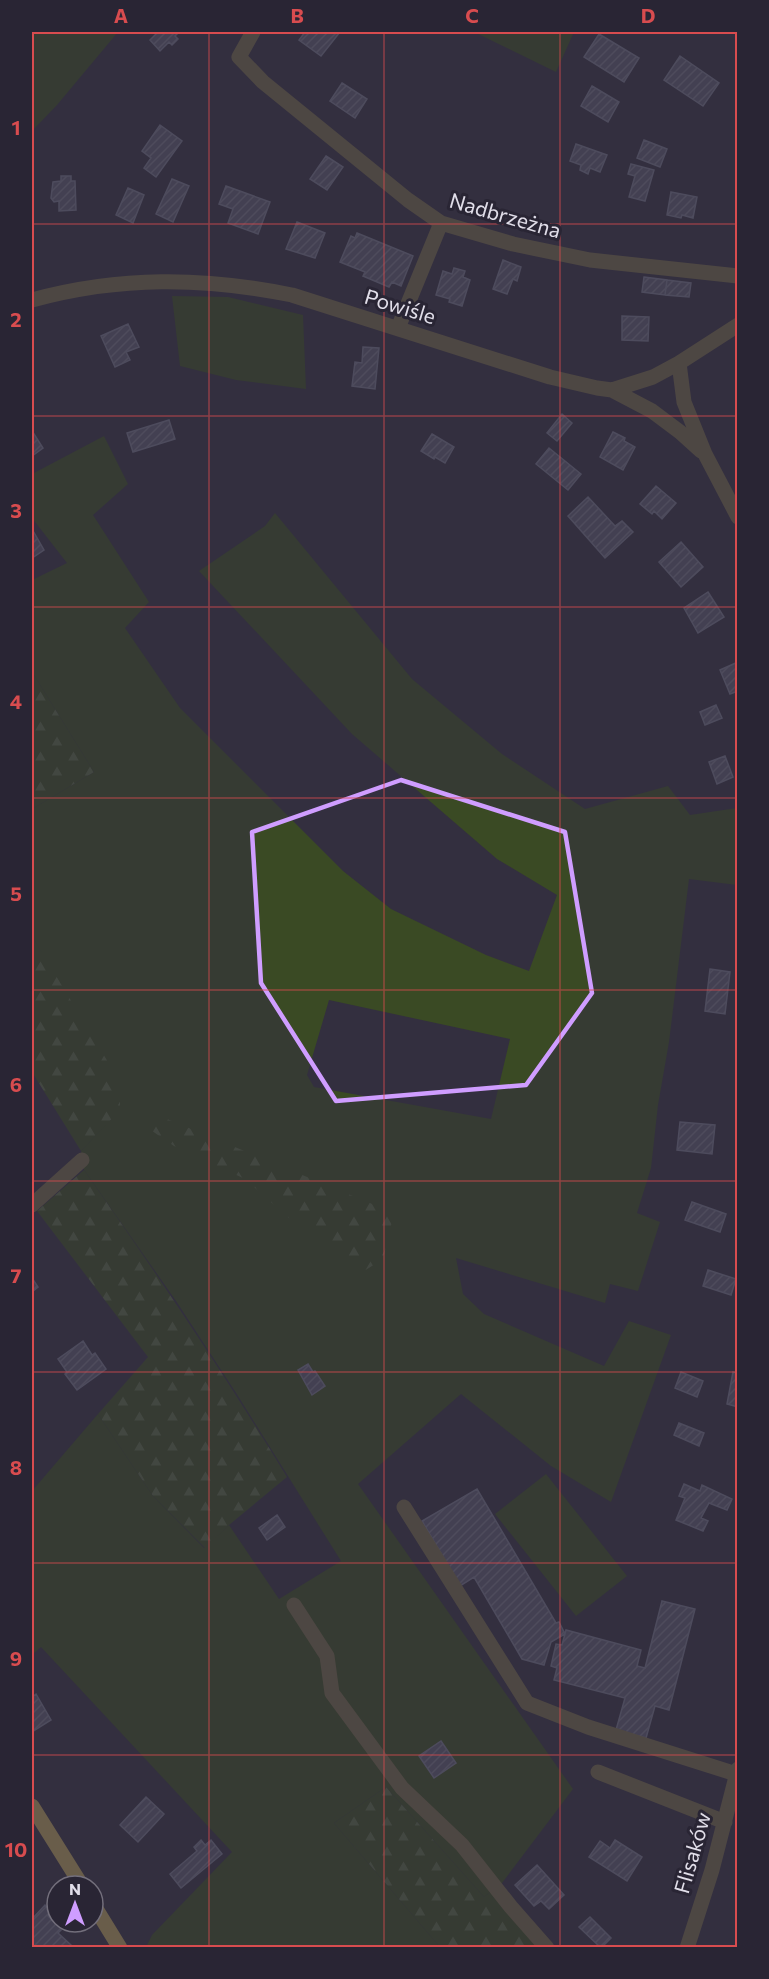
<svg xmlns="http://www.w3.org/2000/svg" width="769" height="1979" viewBox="0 0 769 1979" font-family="Commissioner,sans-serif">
  <defs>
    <pattern id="forest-firs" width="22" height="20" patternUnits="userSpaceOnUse" patternTransform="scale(1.5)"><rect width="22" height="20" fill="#3a4a24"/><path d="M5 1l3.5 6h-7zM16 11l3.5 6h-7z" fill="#566444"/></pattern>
    <pattern id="building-hatch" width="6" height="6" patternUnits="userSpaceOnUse" patternTransform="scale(1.5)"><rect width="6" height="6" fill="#575668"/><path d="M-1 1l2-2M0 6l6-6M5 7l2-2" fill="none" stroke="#6f6e7e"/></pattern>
  </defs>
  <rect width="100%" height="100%" fill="#332f3f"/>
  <path fill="#3a4a24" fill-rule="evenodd" d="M32 32H118L57 105 32 131Z
    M474 32H574L556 72Z
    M172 296 228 297 303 315 306 389 236 380 180 366Z
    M104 436 128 484 93 515 149 602 125 628 180 708 343 871 391 909 486 955 529 971 557 895 497 859 352 734 199 571 265 526 275 513 412 679 502 754 585 809 668 786 690 815 737 808V885L689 879 669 1042 658 1105 651 1168 637 1213 660 1222 638 1291 610 1284 605 1303 456 1258 463 1294 484 1314 604 1366 629 1321 671 1335 611 1502 551 1466 461 1394 358 1484 573 1789 502 1883 484 1897 386 1787 334 1823 440 1947H146L152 1935 232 1852 41 1647 32 1655V1491L98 1414 153 1496 204 1548 229 1525 279 1599 341 1561 236 1393 176 1301 84 1170 81 1151 119 1110 71 1004 32 936V809L94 772 32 672V580L67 563 32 518V474ZM329 1000 510 1039 491 1119 314 1087 307 1075Z
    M546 1474 627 1576 576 1616 495 1514Z"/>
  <path fill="url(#forest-firs)" d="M32 672 94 772 32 809Z
    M32 936 120 1082V1110L81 1151 32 1072Z
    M167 1119 394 1213 383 1259 364 1271 289 1218 245 1179 174 1146 142 1124Z
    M84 1170C155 1271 223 1372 287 1477L229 1525 205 1548 153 1496 98 1414 148 1357 37 1211Z
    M386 1787 484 1897 493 1890 537 1947H440L334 1823Z"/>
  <path fill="url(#building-hatch)" stroke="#6e6e80" stroke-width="1.5" d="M158 32H179L175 36 178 39 172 45 169 42 160 51 150 40Z
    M305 32H340L321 56 299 40Z
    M599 34 639 58 624 82 584 57Z
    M680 56 719 83 703 106 664 80Z
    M342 83 367 99 355 118 330 101Z
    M592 86 619 102 608 122 581 106Z
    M160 125 182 141 156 177 144 168 151 158 142 151Z
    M644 140 667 149 660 167 637 158Z
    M576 144 607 155 600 172 590 168 588 174 580 170 581 165 570 161Z
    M326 156 343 167 327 190 310 179Z
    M631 164 654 170 645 201 629 197 635 176 628 174Z
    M61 176H71V181H75L76 210 59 211V201L54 202 51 198 53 182 61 181Z
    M172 179 189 186 173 222 156 214Z
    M226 186 270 202 258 234 228 223 233 209 219 204Z
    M128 188 144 195 133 223 116 215Z
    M671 192 697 197 693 218 682 215 681 218 667 215Z
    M297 222 325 233 315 258 286 249Z
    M357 233 413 256 401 286 392 282 389 287 363 276 365 272 340 262 351 236 355 238Z
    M503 260 521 267 517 281 513 279 507 294 493 289Z
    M454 268 465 271 463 277 470 280 462 306 449 302 450 299 436 295 443 271 452 274Z
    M644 277 667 280 665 295 642 292Z
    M667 280 691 283 689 297 665 295Z
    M622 316 649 317 648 341 622 340Z
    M128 324 139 347 126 352 130 360 115 367 101 336Z
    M363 347 379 348 375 389 352 386 355 362 362 363Z
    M562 414 572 423 557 441 547 433Z
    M169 420 175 439 133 452 127 433Z
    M613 432 625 438 624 441 635 447 623 470 600 457Z
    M34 434 43 448 32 456V436Z
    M432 434 454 447 445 463 435 457 434 459 421 451Z
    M549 448 581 474 568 490 536 464Z
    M656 486 676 503 662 519 654 511 652 514 640 504Z
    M588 497 615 526 622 521 633 532 605 558 568 516Z
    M32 529 44 550 32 558Z
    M681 542 703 567 681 587 659 562Z
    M708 592 724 617 698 633 684 608Z
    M738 662V691L730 694 720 670Z
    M716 705 722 718 705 725 700 712Z
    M725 756 733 777 717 784 709 762Z
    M710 969 730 972 725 1014 705 1011Z
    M680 1122 715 1125 712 1154 677 1150Z
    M692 1202 726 1214 720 1232 685 1220Z
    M708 1270 736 1279 731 1295 703 1286Z
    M32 1278 38 1287 32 1292Z
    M83 1341 92 1355 95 1353 106 1369 77 1390 65 1374 67 1372 58 1359Z
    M308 1364 313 1372 315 1371 325 1386 312 1395 298 1370Z
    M681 1372 703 1381 697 1397 675 1388Z
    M733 1372 738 1373V1407L727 1404Z
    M679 1423 704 1433 699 1446 674 1435Z
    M684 1484 700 1491 702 1485 732 1499 727 1510 709 1503 701 1518 708 1521 703 1531 676 1520 685 1498 679 1496Z
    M477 1489 556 1623 559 1622 565 1634 551 1642 544 1665 522 1659 474 1577 460 1586 422 1521Z
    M277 1515 285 1527 267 1540 259 1528Z
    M662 1601 695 1609 669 1710 655 1706 646 1738 616 1730 625 1698 554 1680 557 1668 551 1666 556 1644 562 1645 566 1630 641 1650 637 1666 645 1668Z
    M36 1694 51 1720 32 1732V1697Z
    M441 1741 456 1763 434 1778 419 1756Z
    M146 1797 164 1814 138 1842 120 1825Z
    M201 1840 205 1845 211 1840 222 1854 181 1888 170 1874 197 1851 194 1847Z
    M615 1840 642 1857 627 1881 589 1857 600 1841 610 1848Z
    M537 1865 564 1895 549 1909 541 1901 534 1906 515 1885Z
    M45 1905 52 1912 48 1916 62 1929 58 1933 71 1945 68 1948H32V1919Z
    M590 1917 611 1938 601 1948 579 1927Z"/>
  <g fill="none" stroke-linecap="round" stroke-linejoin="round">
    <path stroke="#6e6447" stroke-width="15" d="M253 32 239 57 263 82 408 200 441 223 513 244 590 260 738 276
      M32 300C120 276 203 277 292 295L550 377 597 388 612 390 653 377 679 363 738 325
      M398 328 441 223
      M679 363 684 402 705 454 738 517
      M612 390 652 411 680 432 701 451
      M32 1205 82 1160
      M404 1507 527 1703 588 1727 736 1774
      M294 1605 327 1656 332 1693 402 1788 462 1845 511 1907 547 1948
      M598 1772 725 1822
      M687 1948 712 1870 738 1769"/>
    <path stroke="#aa9457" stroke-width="15" d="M32 1806 82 1886
      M93 1904 120 1948"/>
  </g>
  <path d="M0 0H769V1979H0ZM401 780 565 832 592 993 526 1085 336 1101 261 983 252 832Z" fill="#332f3f" fill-opacity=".55" fill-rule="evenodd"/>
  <path fill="none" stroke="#cf9dff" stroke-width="4.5" stroke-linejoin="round" d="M401 780 565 832 592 993 526 1085 336 1101 261 983 252 832Z"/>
  <path fill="none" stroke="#d84c4f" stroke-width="1.5" stroke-opacity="0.55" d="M209 32V1948M384 32V1948M560 32V1948M32 224H738M32 416H738M32 607H738M32 798H738M32 990H738M32 1181H738M32 1372H738M32 1563H738M32 1755H738"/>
  <g text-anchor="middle" stroke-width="6" stroke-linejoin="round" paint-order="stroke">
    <g font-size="21" fill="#e1dee9" stroke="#292534">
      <text transform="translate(505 216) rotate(16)" y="7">Nadbrzeżna</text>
      <text transform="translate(400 307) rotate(17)" y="7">Powiśle</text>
      <text transform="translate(693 1853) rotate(-74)" y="7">Flisaków</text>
    </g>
  </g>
  <rect width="769" height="1979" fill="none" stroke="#292534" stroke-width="66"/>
  <g transform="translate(75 1904)"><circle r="28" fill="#292534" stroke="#736f7c" stroke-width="1.5"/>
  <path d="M0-4.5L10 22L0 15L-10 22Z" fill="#cf9dff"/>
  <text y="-9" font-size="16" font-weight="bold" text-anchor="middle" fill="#e1dee9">N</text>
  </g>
  <rect x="33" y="33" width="703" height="1913" fill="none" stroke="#d84c4f" stroke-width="2"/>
  <g font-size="20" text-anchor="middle" font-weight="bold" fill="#d84c4f">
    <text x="121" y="23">A</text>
    <text x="297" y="23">B</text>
    <text x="472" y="23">C</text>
    <text x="648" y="23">D</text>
    <text x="16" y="135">1</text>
    <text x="16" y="327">2</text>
    <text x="16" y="518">3</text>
    <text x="16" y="709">4</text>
    <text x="16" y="901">5</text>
    <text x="16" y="1092">6</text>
    <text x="16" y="1283">7</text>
    <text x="16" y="1475">8</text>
    <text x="16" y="1666">9</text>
    <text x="16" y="1857">10</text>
  </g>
</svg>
